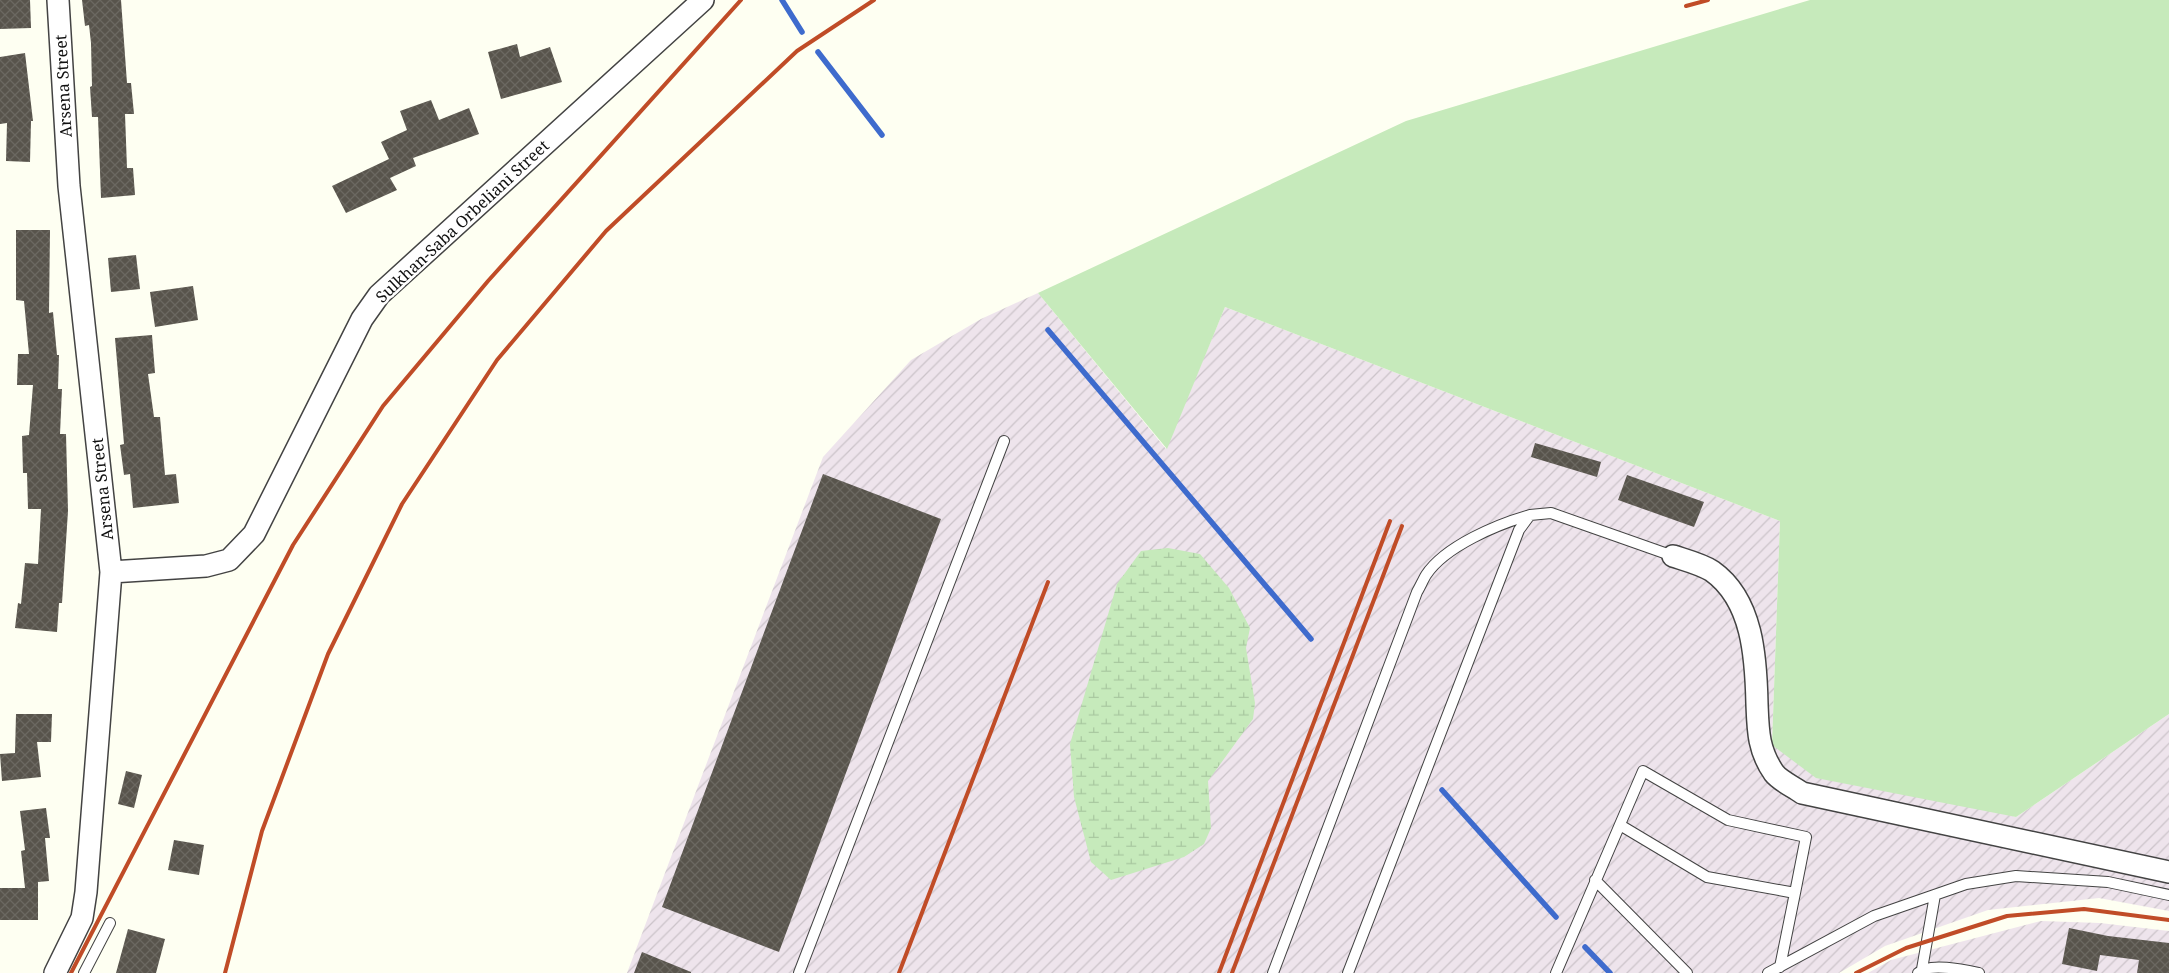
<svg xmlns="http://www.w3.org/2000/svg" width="2169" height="973" viewBox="0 0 2169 973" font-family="'Noto Serif',serif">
  <defs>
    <pattern id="industrial-furrows" width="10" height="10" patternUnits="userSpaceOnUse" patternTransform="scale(1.25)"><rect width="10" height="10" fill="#eee4ec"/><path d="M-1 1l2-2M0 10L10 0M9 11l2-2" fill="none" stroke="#cbc3c9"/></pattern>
    <pattern id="wetland-marsh" width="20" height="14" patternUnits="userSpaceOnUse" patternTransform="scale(1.25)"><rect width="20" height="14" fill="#c6eabb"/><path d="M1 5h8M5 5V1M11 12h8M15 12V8" fill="none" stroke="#a9c8a0"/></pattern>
    <pattern id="building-cross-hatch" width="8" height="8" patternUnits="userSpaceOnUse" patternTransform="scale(1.25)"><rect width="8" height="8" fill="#58544c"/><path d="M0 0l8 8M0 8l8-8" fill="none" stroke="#6b6861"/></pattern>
  </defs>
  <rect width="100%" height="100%" fill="#fefff2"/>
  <path fill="url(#industrial-furrows)" d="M1038 293 1166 449 1225 307 1780 521 1772 745 2016 817 2169 714V911L2099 898 1988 910 1885 946 1839 973H627L823 457 911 360 981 319Z
    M2041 921 2100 923 2169 931V973H1868L1891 960Z"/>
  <path fill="#c6eabb" d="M1810 0H2169V714L2016 817 1816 778 1772 745 1780 521 1225 307 1167 449 1038 293 1406 121Z"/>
  <path fill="url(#wetland-marsh)" d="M1168 548 1200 554 1229 588 1250 628 1246 648 1255 703 1253 719 1208 781 1211 828 1204 844 1184 857 1111 880 1091 862 1074 797 1070 744 1117 584 1141 551Z"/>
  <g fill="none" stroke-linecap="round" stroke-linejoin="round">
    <path stroke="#3e6bcd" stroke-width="5.5" d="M782 0 802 32
      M818 52 882 135
      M1048 330 1311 639
      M1442 790 1556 917
      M1585 947 1610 973"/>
  </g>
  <path fill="url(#building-cross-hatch)" d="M0 0H30L31 28 0 29Z
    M82 0H121L127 83H131L134 114H125L127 168H133L135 195 101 198 98 117H92L90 87 92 86 91 43 89 25 85 26Z
    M517 44 520 57 550 47 562 82 501 99 488 52Z
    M25 53 33 121H31L30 162 6 161 7 123 0 124V57Z
    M431 100 439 120 469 108 479 134 413 158 416 166 390 178 397 190 346 213 332 186 389 159 381 142 407 130 400 111Z
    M16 230H50L49 313 53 312 57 355H59L58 389H62L60 434H66L68 511 62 603H59L57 632 15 628 18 603 21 604 25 563 38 564 41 509H28L27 473H23L22 436 29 435 33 385H17L18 354H29L24 301 16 300Z
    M136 255 140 289 111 292 108 258Z
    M193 286 198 320 155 327 150 292Z
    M152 335 155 373 148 374 154 417H160L165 475 176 474 179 503 133 508 130 474 124 475 120 445 124 444 115 338Z
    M1535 443 1601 462 1597 477 1531 457Z
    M823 474 941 519 779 952 662 907Z
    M1627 475 1704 502 1694 527 1618 500Z
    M16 714H52L51 742H37L41 777 2 781 0 754 15 753Z
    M126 771 142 775 134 808 118 804Z
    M46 808 50 838H45L49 881 38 882V920H0V888H25L21 851 25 850 20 811Z
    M174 840 204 845 199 875 168 870Z
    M2069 928 2108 936 2169 943V973H2137L2139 960 2100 955 2097 971 2062 964Z
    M128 929 165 939 156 973H116Z
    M642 952 691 972V973H634Z"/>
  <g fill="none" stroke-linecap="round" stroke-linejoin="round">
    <g stroke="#434343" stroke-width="12">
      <path id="lane" d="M1620 825 1707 877 1795 893 1780 967
        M1595 880 1687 973
        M1922 969 1935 895
        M84 973 110 923
        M799 973 1004 441
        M1273 973 1417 592C1420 587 1423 580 1426 575 1445 546 1498 524 1530 515
        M1348 973 1519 530 1530 515 1551 513 1673 556
        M1556 973 1643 771 1728 820 1806 837 1795 893
        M1768 973 1874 916 1966 884 2016 876 2108 882 2169 895
        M1918 973C1929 962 1965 970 1979 973"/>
    </g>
    <g stroke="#434343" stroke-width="24">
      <path id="street" d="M1673 556C1685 560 1701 564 1712 571 1753 600 1756 658 1757 704 1758 730 1758 750 1774 773 1780 781 1794 787 1802 793L2169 872
        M111 572 206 566 229 560 254 534 362 319 379 295 703 0
        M55 973 82 918 86 892 111 572 69 186 58 0"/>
    </g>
    <use href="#lane" stroke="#fff" stroke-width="10"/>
    <use href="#street" stroke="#fff" stroke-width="21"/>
    <path stroke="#c04c27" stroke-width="4" d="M1686 6 1708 0
      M71 973 293 545 383 406 488 281 741 0
      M225 973 262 831 328 654 402 504 497 360 606 231 797 51 874 0
      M899 973 1048 582
      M1219 973 1390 521
      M1232 973 1402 526
      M1856 973 1906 948 2007 916 2084 909 2169 920"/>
  </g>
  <g text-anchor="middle" stroke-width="5" stroke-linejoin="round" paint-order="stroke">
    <g font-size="16" fill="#101010" stroke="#fff">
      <text transform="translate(63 86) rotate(-93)" y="6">Arsena Street</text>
      <text transform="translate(462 221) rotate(-43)" y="6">Sulkhan-Saba Orbeliani Street</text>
      <text transform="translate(102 489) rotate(-96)" y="6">Arsena Street</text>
    </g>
  </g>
</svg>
